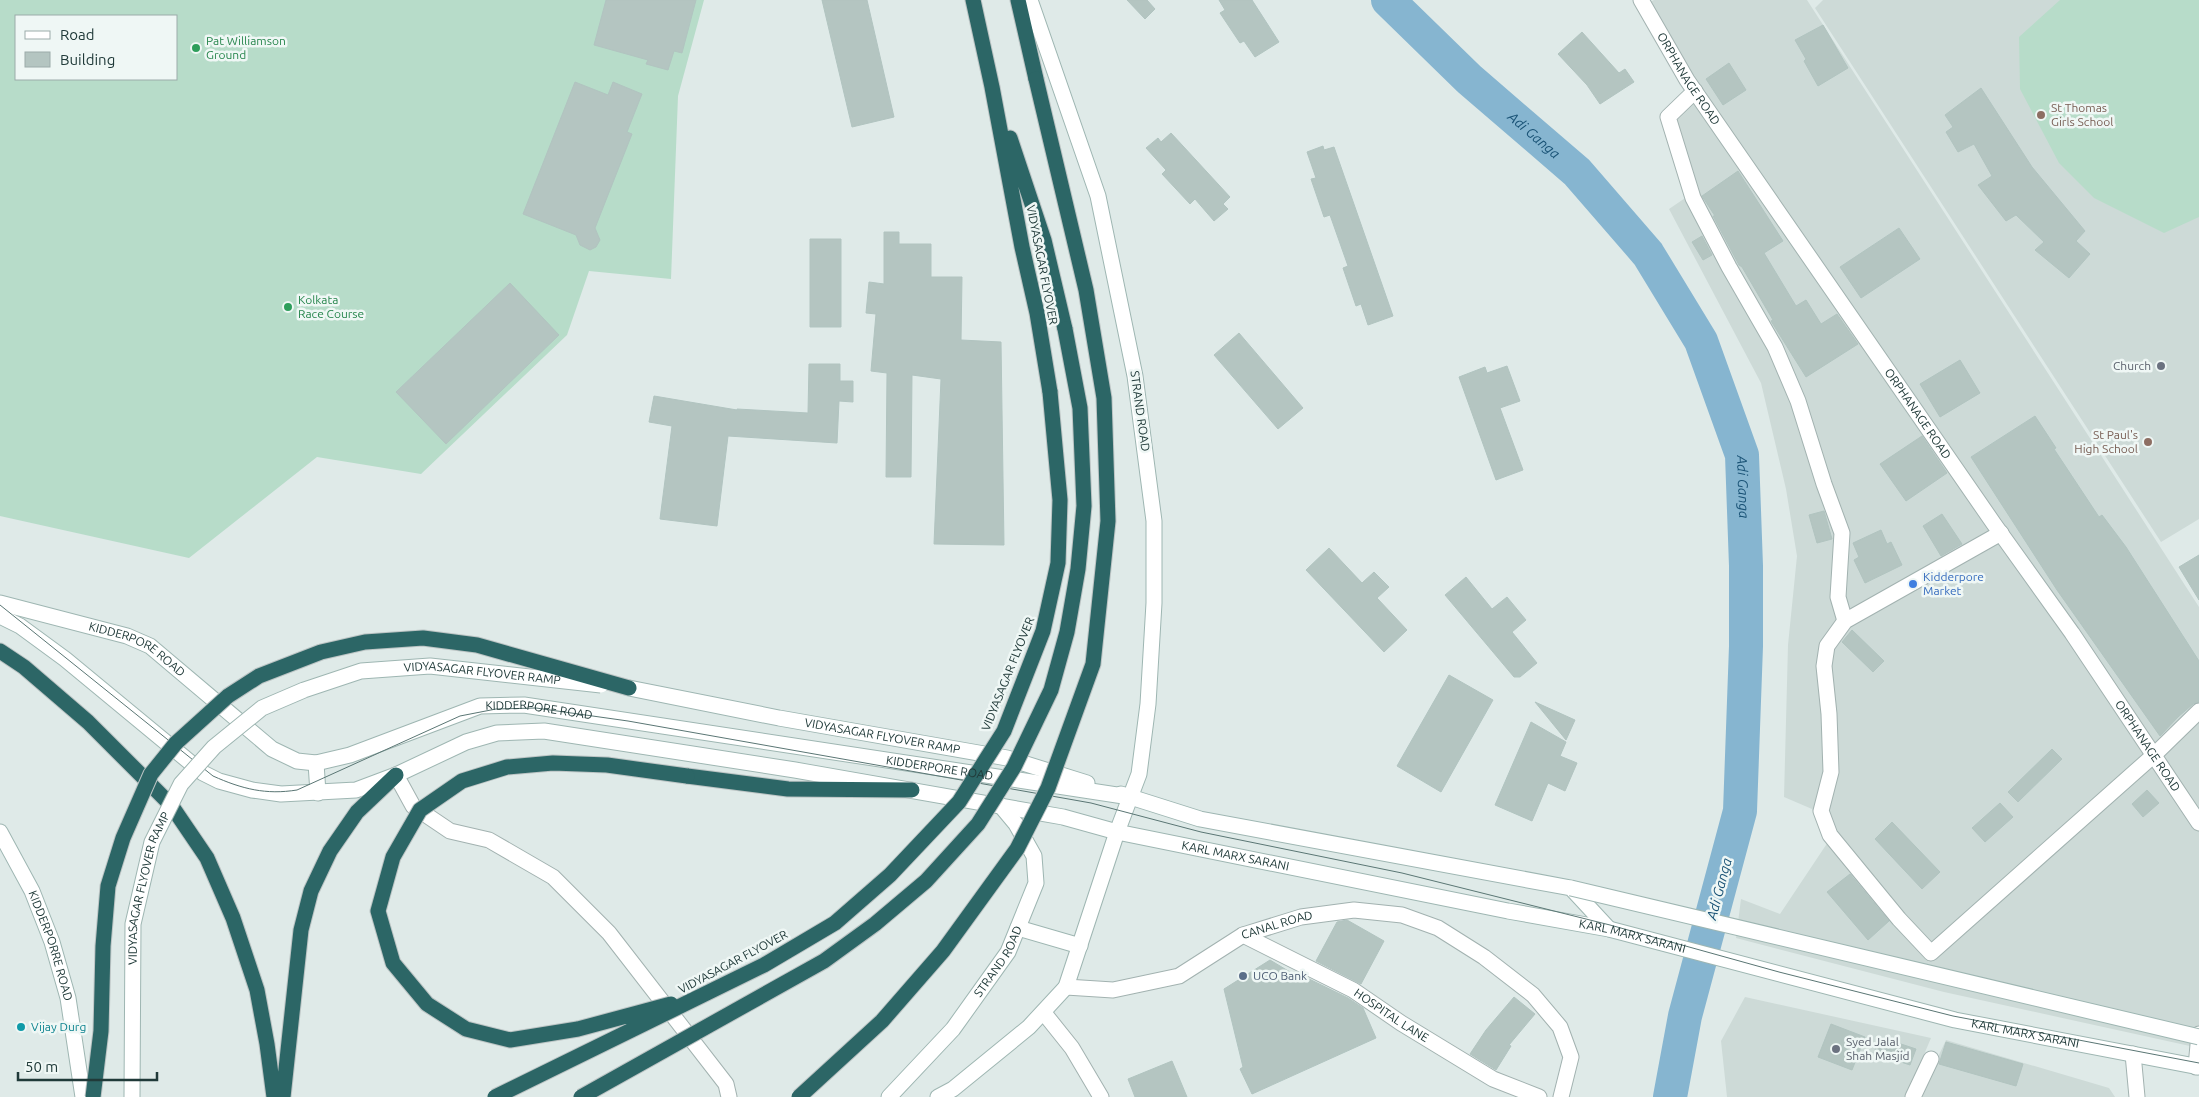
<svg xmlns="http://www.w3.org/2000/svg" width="2199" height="1097" viewBox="0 0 2199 1097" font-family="Ubuntu,sans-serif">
  <rect width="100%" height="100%" fill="#dfeae8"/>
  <path fill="#cddad7" d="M1654 0H1807L2199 607V706L2155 749 1691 79 1648 3Z
    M1823 0H2199V519L2161 542 1815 8Z
    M1693 97 1990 525 2144 751 2199 717V1048L1944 992 1736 938 1741 899 1780 914 1828 842 1812 809 1784 797 1788 645 1797 556 1786 489 1761 383 1669 209 1694 192 1674 120Z
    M1745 997 1931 1038 1906 1097H1727L1721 1041Z
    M1946 1040 2109 1088 2115 1097H1919Z"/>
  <path fill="#b7dcc9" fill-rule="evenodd" d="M0 0H704L678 96 671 279 589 271 567 335 421 474 317 457 189 558 0 516ZM16 16H176V79H16Z
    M2060 0H2199V217L2164 233 2094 198 2059 163 2020 89 2019 37Z"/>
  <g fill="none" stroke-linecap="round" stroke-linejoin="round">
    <path stroke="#86b5d0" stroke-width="34" id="s1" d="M1388 0 1469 79 1577 172 1648 254 1701 341 1742 455 1746 566V646L1740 811 1685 1016 1670 1097"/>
  </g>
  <path fill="#b4c5c1" stroke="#b1c4c0" d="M606 0H696L682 53 674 51 668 70 646 64 648 60 594 45Z
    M822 0H867L894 117 852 127Z
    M1127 0H1147L1155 9 1145 19Z
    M1219 0H1252L1279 42 1255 57 1244 41 1240 43 1220 13 1225 10Z
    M1823 25 1848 68 1818 86 1804 61 1806 59 1795 40Z
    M1582 32 1619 73 1625 69 1634 82 1600 104 1587 85 1558 54Z
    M1729 63 1746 90 1723 105 1706 79Z
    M575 82 608 95 613 82 642 94 627 132 632 134 595 228 600 240 596 247 590 250 580 245 576 235 523 214Z
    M1981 88 2032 167 2085 231 2076 241 2090 254 2069 278 2035 250 2044 242 2016 215 2006 221 1978 185 1992 176 1974 144 1958 152 1946 132 1953 127 1945 115Z
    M1171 133 1230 197 1223 204 1228 209 1214 221 1195 199 1190 204 1162 174 1166 170 1146 148 1158 138 1161 142Z
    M1323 146 1324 150 1334 147 1393 316 1368 325 1361 304 1356 306 1343 268 1348 266 1330 215 1324 217 1311 179 1316 178 1307 152Z
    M1738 171 1783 241 1764 253 1796 306 1806 300 1821 324 1837 314 1858 344 1806 377 1771 321 1773 320 1742 267 1739 265 1713 216H1715L1702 196Z
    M1899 228 1920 259 1861 298 1840 267Z
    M884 232H899V244H931V277H962L961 340 1001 342 1004 545 934 544 941 379 912 375 911 477H886L887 373 871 371 876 314 866 313 869 282 884 284Z
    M1702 236 1712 255 1703 260 1692 242Z
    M810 239H841V327H810Z
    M510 283 559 335 446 444 396 392Z
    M1239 333 1303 408 1278 429 1214 355Z
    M1960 360 1980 393 1940 417 1920 384Z
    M809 364H840V381H853V402L839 401 837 443 728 436 717 526 660 519 672 426 649 422 654 396 737 410V409L808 413Z
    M1507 366 1520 401 1500 408 1523 470 1496 480 1459 377 1485 367 1487 373Z
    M2035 416 2056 448 2054 449 2099 517 2102 515 2126 547 2199 661V702L2193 704 2178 717 2160 736 2057 590 1971 457Z
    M1922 436 1947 473 1906 501 1880 464Z
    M1824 511 1832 539 1817 543 1809 515Z
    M1942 514 1962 544 1941 556 1923 526Z
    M1881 530 1887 544 1891 542 1902 565 1865 583 1854 560 1859 557 1853 543Z
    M1329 548 1362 583 1374 572 1389 587 1377 598 1407 630 1384 652 1306 570Z
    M2199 555V600L2179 567Z
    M1466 577 1492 609 1507 597 1526 620 1512 632 1537 663 1520 677H1514L1445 595Z
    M1852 630 1884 661 1873 672 1842 642Z
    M1449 675 1493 700 1441 792 1397 766Z
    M1535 702 1575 720 1566 740Z
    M1531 722 1566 742 1560 756 1577 763 1565 791 1548 783 1532 821 1495 805Z
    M2052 749 2062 759 2018 802 2008 792Z
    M2147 790 2159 803 2143 817 2132 804Z
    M2000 803 2013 817 1985 842 1972 828Z
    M1892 822 1940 872 1922 889 1875 839Z
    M1850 874 1889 921 1868 940 1827 892Z
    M1347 920 1384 941 1361 984 1316 961 1337 922Z
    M1270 960 1305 981 1307 978 1348 998 1363 1008 1376 1038 1252 1094 1240 1069 1243 1067 1224 989Z
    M1514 997 1535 1014 1509 1045 1511 1046 1496 1070 1470 1054 1486 1030Z
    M1831 1024 1865 1037 1852 1070 1818 1057Z
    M1880 1037 1916 1049 1910 1065 1874 1053Z
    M1946 1042 2023 1064 2016 1086 1939 1064Z
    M1172 1061 1187 1097H1135L1128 1079Z"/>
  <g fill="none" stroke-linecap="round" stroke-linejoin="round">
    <g stroke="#a2b2b0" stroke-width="17">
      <g id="street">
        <path id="s2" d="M1641 0 1687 80 1994 524 2072 633 2199 823"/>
        <path d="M1695 91 1668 117 1693 198 1729 267 1775 347 1798 401 1824 484 1842 533 1838 597 1845 621"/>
        <path d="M2001 533 1845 621 1827 646 1824 666 1829 714 1831 772 1821 811 1830 835 1899 919 1931 953 2154 755 2199 711"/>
        <path d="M396 775 413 806 450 831 489 840 553 877 609 933 726 1084 729 1097"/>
        <path id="s3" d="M1243 935 1353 990 1401 1023 1493 1079 1539 1097"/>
        <path id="s4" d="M1066 987 1113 990 1179 976 1243 935 1301 917 1354 910 1402 915 1438 928 1484 957 1533 995 1560 1027 1571 1057 1561 1097"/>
        <path d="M1044 1013 1072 1048 1101 1097"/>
        <path d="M2133 1054 2137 1097"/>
        <path d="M2196 1067 2199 1034"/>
        <path d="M1913 1097 1931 1059"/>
      </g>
    </g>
    <g stroke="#9eb6b2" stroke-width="17">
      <g id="secondary">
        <path id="s5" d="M0 603 127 636 150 646 272 749 297 761 316 763 350 755 480 706 524 705 1130 797"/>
        <path id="s6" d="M0 616 20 626 65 659 203 773 219 781 252 790 281 794 356 790 396 775 466 742 497 733 544 731 795 770 1063 817 1117 832 1508 911 1609 929 1955 1020 2199 1067"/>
        <path id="s7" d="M629 688 779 718 1007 758 1087 783"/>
        <path d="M316 763 318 793"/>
        <path d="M1121 794 1200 819 1571 888 1609 929"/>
        <path id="s8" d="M0 832 32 891 52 942 68 998 83 1097"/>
        <path d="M1018 928 1080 946"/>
        <path id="s9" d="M889 1097 953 1029 1008 952 1036 883 1034 856 1016 824 1001 806"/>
        <path d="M938 1097 953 1089 1029 1027 1066 987 1117 832 1139 774 1148 704 1154 603V521L1135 376 1098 196 1030 0"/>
      </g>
    </g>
    <g stroke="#bcc4c4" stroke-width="17">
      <path id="highway" d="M973 0 992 87 1022 247 1037 313 1050 392
        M1018 0 1036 79
        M1010 138 1044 240 1065 329
        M0 651 24 667 88 722 171 805 207 858 233 918 257 990 267 1044 274 1097
        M687 776 788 789 912 790
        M283 1097 301 930 311 891 330 851 357 812 396 775"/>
    </g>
    <use href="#street" stroke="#fff" stroke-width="15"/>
    <use href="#secondary" stroke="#fff" stroke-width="15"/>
    <use href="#highway" stroke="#2c6666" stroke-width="15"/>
    <path stroke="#5a7674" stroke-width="1" d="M0 605 213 776C242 789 266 795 297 790L460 716 496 709 536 708 628 721 1091 803 1201 832 1402 873 1610 925 1779 972 1953 1016 2199 1063"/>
    <g stroke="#9eb6b2" stroke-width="17" stroke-linecap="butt">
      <g id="secondary-bridge">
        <path d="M1571 888 2199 1037"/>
        <path id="s10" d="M132 1097 133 924 152 842 181 784 214 747 262 708 304 690 361 671 430 666 601 685"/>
      </g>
    </g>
    <g stroke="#bcc4c4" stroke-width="17" stroke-linecap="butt">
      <path id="highway-bridge" d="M671 1004 578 1029 510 1040 466 1029 427 1004 393 963 378 911 393 857 420 810 462 781 507 767 553 763 607 765 687 776
        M93 1097 101 1031 103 946 108 886 123 838 151 774 176 743 228 696 259 676 321 652 365 642 423 638 477 645 629 688
        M495 1097 764 965 835 923 890 875 959 802 1004 731 1043 631 1058 563 1060 500 1050 392
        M581 1097 824 961 875 924 926 881 978 824 1014 767 1051 690 1067 632 1078 569 1084 506 1080 408 1065 329
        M799 1097 882 1021 943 951 1017 849 1048 788 1093 664 1108 521 1104 398 1086 290 1036 79"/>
    </g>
    <use href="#secondary-bridge" stroke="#fff" stroke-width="15"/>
    <use href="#highway-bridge" stroke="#2c6666" stroke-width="15"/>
  </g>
  <g fill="#2e9e5b" stroke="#eff7f5" stroke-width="2">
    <circle cx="196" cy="48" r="5"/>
    <circle cx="288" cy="307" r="5"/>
  </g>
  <g fill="#8d6e63" stroke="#eff7f5" stroke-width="2">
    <circle cx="2041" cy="115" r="5"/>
    <circle cx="2148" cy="442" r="5"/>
  </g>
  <g fill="#6b7280" stroke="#eff7f5" stroke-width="2">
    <circle cx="2161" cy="366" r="5"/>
    <circle cx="1836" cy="1049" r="5"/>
  </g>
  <circle fill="#3f7fe0" stroke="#eff7f5" stroke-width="2" cx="1913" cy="584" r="5"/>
  <circle fill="#5c6f8a" stroke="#eff7f5" stroke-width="2" cx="1243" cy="976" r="5"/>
  <circle fill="#0f9aa8" stroke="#eff7f5" stroke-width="2" cx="21" cy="1027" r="5"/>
  <g text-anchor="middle" stroke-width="5" stroke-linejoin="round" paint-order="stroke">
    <g font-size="12" fill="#27864d" stroke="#eff7f5" text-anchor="start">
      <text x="206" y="45">Pat Williamson<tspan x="206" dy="14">Ground</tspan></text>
      <text x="298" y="304">Kolkata<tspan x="298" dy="14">Race Course</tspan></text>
    </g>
    <g font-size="12" fill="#203a39" stroke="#eff7f5">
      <text dy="4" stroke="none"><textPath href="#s2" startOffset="92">ORPHANAGE ROAD</textPath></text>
      <text transform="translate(1042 265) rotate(79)" y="4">VIDYASAGAR FLYOVER</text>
      <text transform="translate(1140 411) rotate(82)" y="4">STRAND ROAD</text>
      <text dy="4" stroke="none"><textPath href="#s2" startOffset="498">ORPHANAGE ROAD</textPath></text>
      <text dy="4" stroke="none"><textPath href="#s5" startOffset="146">KIDDERPORE ROAD</textPath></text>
      <text dy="4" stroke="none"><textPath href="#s10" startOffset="661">VIDYASAGAR FLYOVER RAMP</textPath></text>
      <text transform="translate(1008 674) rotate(-68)" y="4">VIDYASAGAR FLYOVER</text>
      <text dy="4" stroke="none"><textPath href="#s5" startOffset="596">KIDDERPORE ROAD</textPath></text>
      <text dy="4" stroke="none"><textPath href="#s7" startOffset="258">VIDYASAGAR FLYOVER RAMP</textPath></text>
      <text dy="4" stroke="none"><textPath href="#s2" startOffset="902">ORPHANAGE ROAD</textPath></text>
      <text dy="4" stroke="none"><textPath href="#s5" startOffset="1001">KIDDERPORE ROAD</textPath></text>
      <text dy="4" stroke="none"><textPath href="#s6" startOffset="1316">KARL MARX SARANI</textPath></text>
      <text dy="4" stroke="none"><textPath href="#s10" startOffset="211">VIDYASAGAR FLYOVER RAMP</textPath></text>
      <text dy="4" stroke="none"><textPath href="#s4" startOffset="226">CANAL ROAD</textPath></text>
      <text dy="4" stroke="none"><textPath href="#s6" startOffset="1721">KARL MARX SARANI</textPath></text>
      <text dy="4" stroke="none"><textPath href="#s8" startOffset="125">KIDDERPORRE ROAD</textPath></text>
      <text dy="4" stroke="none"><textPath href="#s9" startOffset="175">STRAND ROAD</textPath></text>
      <text transform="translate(733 962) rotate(-28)" y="4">VIDYASAGAR FLYOVER</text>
      <text dy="4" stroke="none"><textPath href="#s3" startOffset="169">HOSPITAL LANE</textPath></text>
      <text dy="4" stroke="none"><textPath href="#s6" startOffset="2126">KARL MARX SARANI</textPath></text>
    </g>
    <g font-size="12" fill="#785e54" stroke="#eff7f5" text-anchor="start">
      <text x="2051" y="112">St Thomas<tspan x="2051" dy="14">Girls School</tspan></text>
      <text x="2138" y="439" text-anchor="end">St Paul's<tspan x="2138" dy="14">High School</tspan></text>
    </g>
    <g font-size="12" fill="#5b616d" stroke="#eff7f5" text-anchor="end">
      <text x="2151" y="370">Church</text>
      <text x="1846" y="1046" text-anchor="start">Syed Jalal<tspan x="1846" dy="14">Shah Masjid</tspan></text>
    </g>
    <g font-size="12" fill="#366cbe" stroke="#eff7f5" text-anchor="start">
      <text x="1923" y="581">Kidderpore<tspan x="1923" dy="14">Market</tspan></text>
    </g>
    <g font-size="12" fill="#4e5e75" stroke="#eff7f5" text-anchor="start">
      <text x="1253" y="980">UCO Bank</text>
    </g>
    <g font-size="12" fill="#0d838f" stroke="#eff7f5" text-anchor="start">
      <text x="31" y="1031">Vijay Durg</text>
    </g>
    <g font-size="14" font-style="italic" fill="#1a5376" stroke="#eff7f5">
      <text dy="5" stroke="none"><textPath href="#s1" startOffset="199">Adi Ganga</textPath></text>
      <text dy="5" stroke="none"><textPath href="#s1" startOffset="619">Adi Ganga</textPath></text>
      <text transform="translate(1719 889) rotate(-75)" y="5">Adi Ganga</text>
    </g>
  </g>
  <rect x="15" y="15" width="162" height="65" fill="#eff7f5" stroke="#9cabaa"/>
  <rect x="25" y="31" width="25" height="8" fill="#ffffff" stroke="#9cabaa"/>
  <text x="60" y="40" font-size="15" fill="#203a39">Road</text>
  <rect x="25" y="52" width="25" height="15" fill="#b4c5c1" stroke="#9cabaa"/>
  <text x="60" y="65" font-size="15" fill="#203a39">Building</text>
  <path d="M18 1072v8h139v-8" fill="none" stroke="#203a39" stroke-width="2.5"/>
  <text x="25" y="1072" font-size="15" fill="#203a39" stroke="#eff7f5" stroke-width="4" paint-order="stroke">50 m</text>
</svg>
